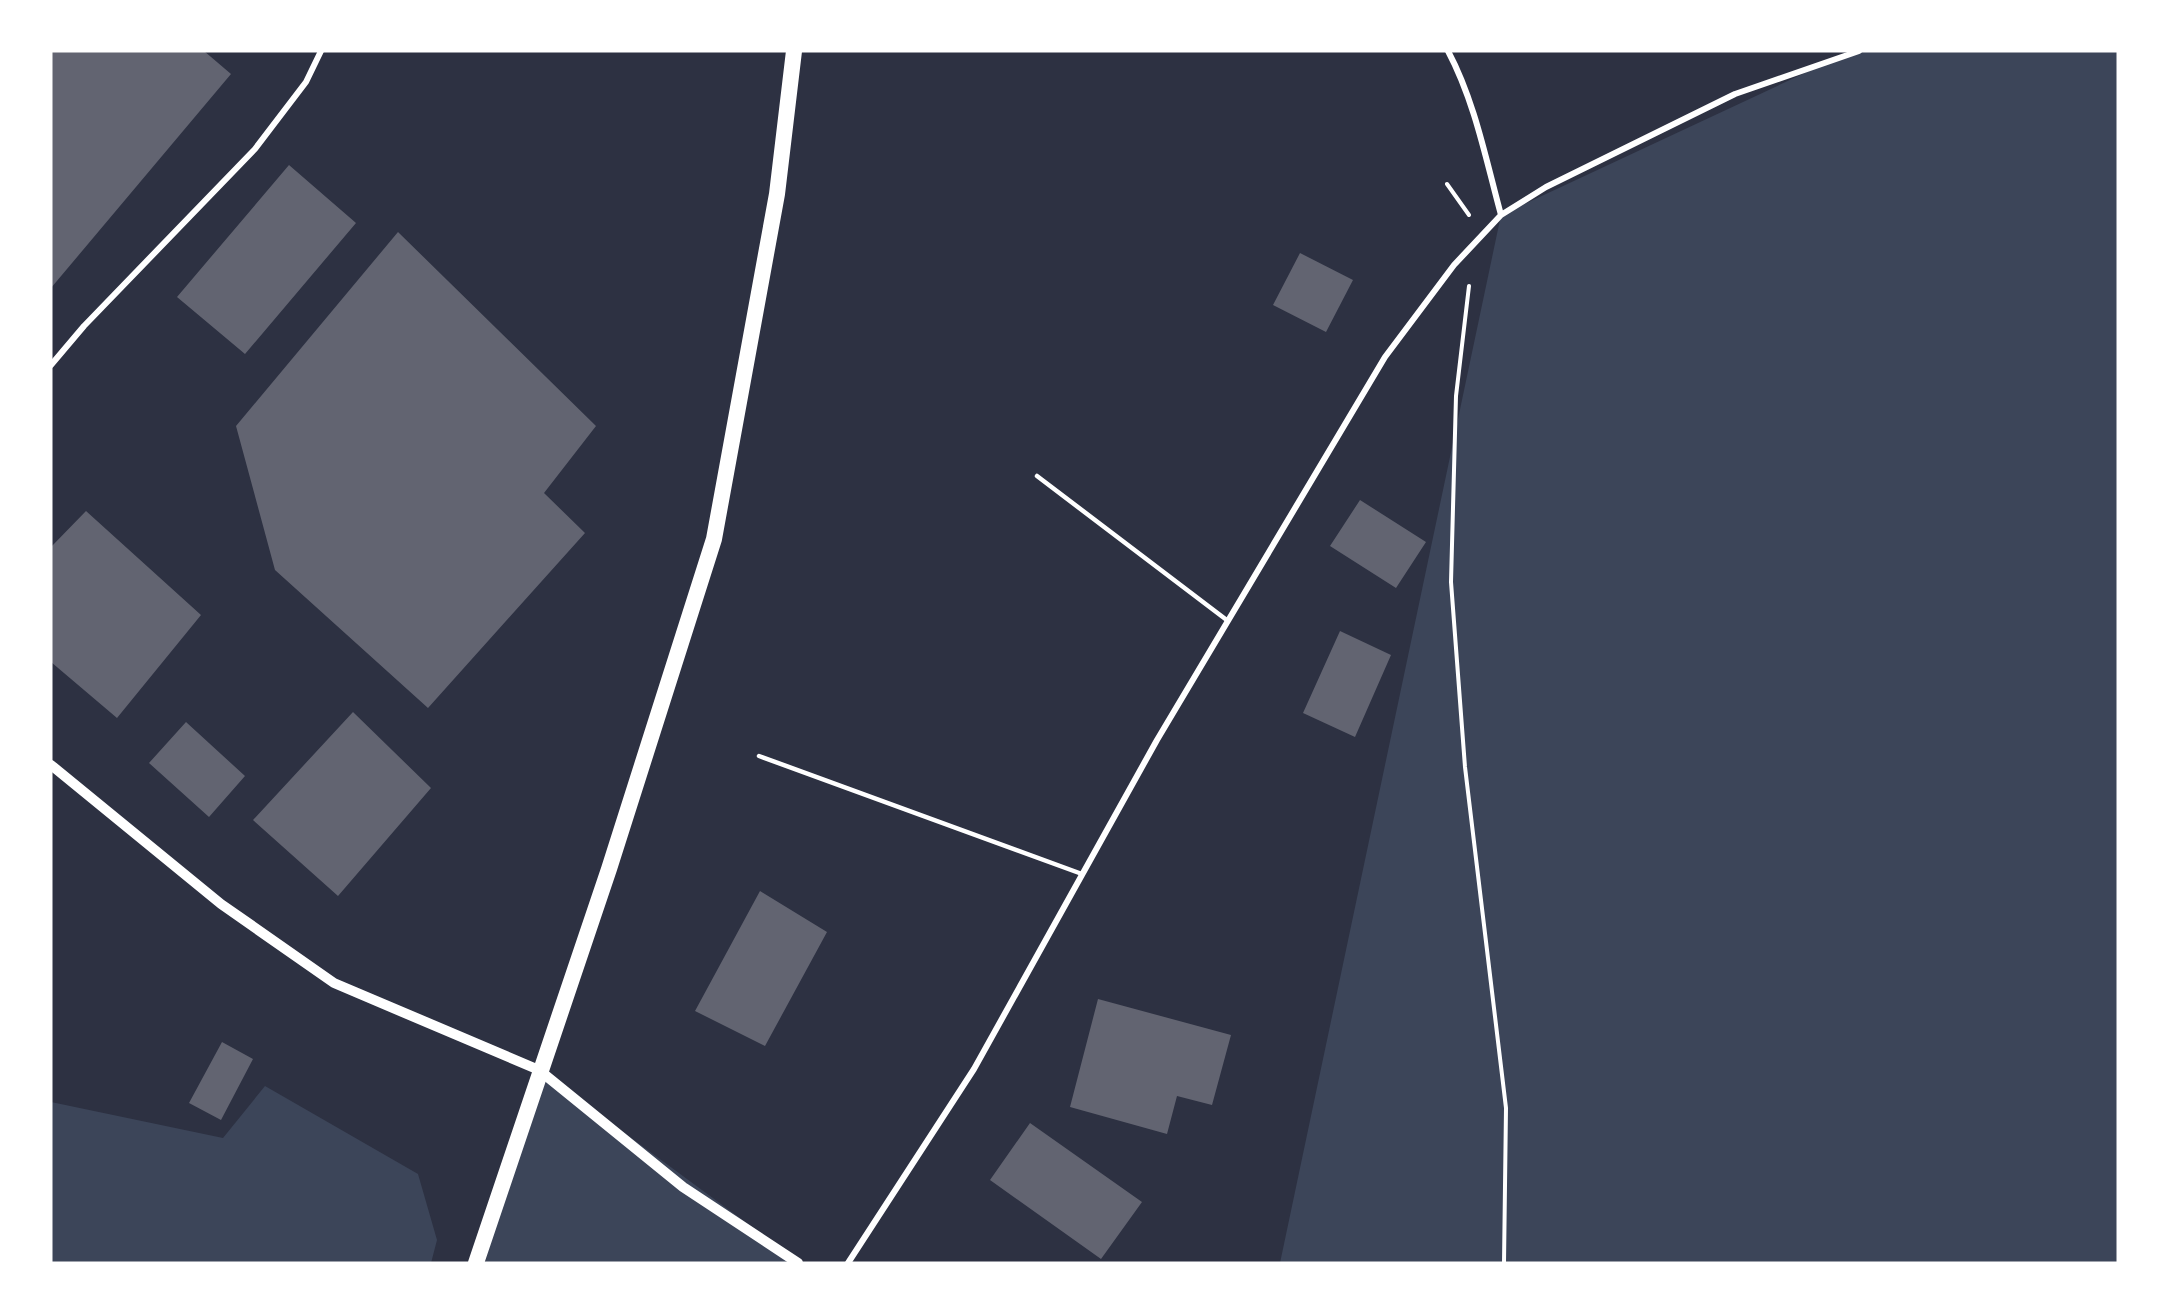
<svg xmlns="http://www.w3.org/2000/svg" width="2169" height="1314" viewBox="0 0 2169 1314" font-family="Inter,sans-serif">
  <rect width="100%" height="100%" fill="#2d3142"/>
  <path fill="#3c4559" d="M1852 51H2118V1263H1280L1501 215Z
    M539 1070 801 1263H485Z
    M265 1086 418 1174 437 1240 431 1263H51V1102L223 1138Z"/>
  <path fill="#626471" d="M51 51H204L231 74 51 288Z
    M289 165 356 223 245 354 177 297Z
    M398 232 596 426 544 493 585 533 428 708 275 570 236 426Z
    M1300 253 1353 280 1326 332 1273 305Z
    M1360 500 1426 542 1396 588 1330 546Z
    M86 511 201 615 117 718 51 662V547Z
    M1340 631 1391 655 1355 737 1303 713Z
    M353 712 431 788 338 896 253 820Z
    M186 722 245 776 209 817 149 763Z
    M760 891 827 932 765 1046 695 1011Z
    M1098 999 1231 1035 1212 1105 1177 1096 1167 1134 1070 1107Z
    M222 1042 253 1059 221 1120 189 1103Z
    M1030 1123 1142 1202 1101 1259 990 1180Z"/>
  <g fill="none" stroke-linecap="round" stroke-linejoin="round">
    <path stroke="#fff" stroke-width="4" d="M1447 184 1469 215
      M1469 286 1456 396 1451 582 1465 767 1506 1108 1504 1263"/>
    <path stroke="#fff" stroke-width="4.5" d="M1037 476 1228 621
      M759 756 1082 874"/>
    <path stroke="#fff" stroke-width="6" d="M1448 51C1475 102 1486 160 1501 215
      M51 365 84 326 255 149 306 82 321 51
      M848 1263 974 1069 1157 740 1385 357 1454 265 1501 215 1546 187 1735 94 1859 51"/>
    <path stroke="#fff" stroke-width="10" d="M51 765 221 904 334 983 539 1070 683 1187 798 1263"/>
    <path stroke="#fff" stroke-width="16" d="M476 1263 609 869 714 539 777 194 794 51"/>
  </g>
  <rect width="2169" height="1314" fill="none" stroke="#ffffff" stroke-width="105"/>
</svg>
